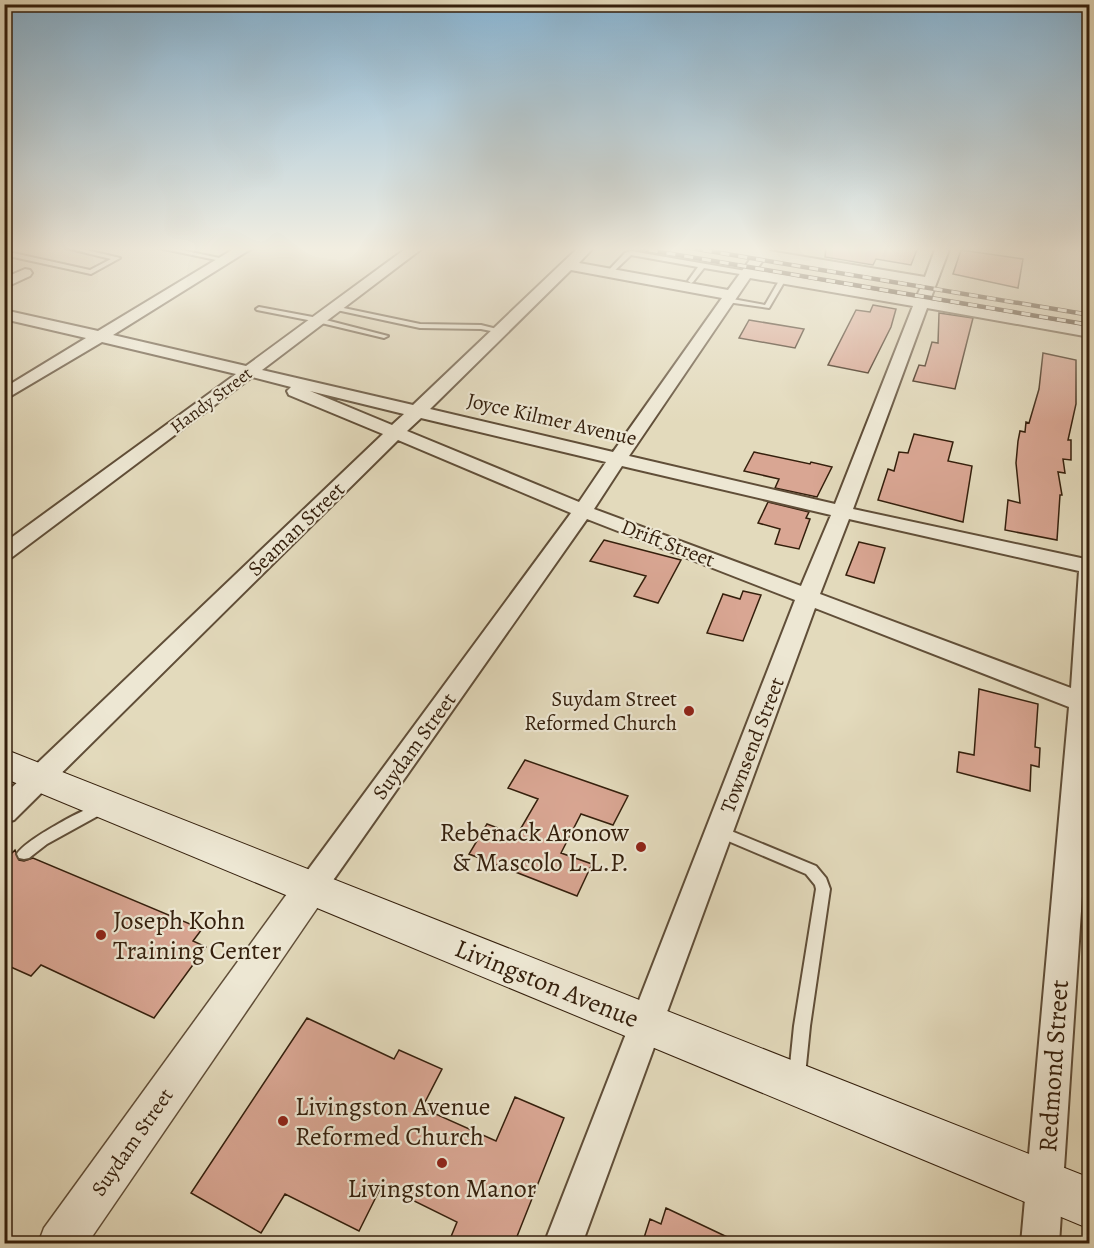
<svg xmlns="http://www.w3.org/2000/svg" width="1094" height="1248" viewBox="0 0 1094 1248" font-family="Alegreya,serif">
  <rect width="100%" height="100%" fill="#e3dabc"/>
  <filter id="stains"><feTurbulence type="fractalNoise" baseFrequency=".00333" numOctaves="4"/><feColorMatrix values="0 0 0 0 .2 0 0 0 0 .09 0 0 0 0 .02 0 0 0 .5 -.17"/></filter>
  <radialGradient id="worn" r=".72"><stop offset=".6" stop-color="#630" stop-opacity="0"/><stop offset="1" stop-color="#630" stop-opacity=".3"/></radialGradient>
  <path fill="#d9a693" stroke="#341f0c" stroke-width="1.5" d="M826 247H918L911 265 876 259 873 265 825 257Z
    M961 250 1023 259 1018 288 953 274Z
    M873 305 896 309 891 327 868 373 828 365 856 310 870 312Z
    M939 313 973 318 955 389 913 381 919 365 925 366 932 342 938 343Z
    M749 320 804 329 795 348 739 338Z
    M1043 353 1076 360V404L1068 440H1071V460L1063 459 1065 473 1058 472 1062 495H1060L1057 540 1005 530 1008 500 1020 503 1016 463 1018 441 1020 431 1025 432 1026 422 1029 423 1039 389Z
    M914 434 953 442 948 461 972 466 963 522 878 500 888 469 894 471 899 452 908 453Z
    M754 452 810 464 811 462 832 467 817 497 775 488 779 479 744 471Z
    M768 502 809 512 806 518 810 519 799 549 775 544 780 529 758 523Z
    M604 540 681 560 658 603 634 596 646 576 590 561Z
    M859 542 885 548 874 583 846 575Z
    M743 591 761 595 743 641 707 633 723 594 740 599Z
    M979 689 1038 704 1035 747 1040 748 1039 767 1031 765 1030 791 957 772 959 752 974 755Z
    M525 760 628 796 613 825 581 814 561 853 592 864 577 896 469 854 487 824 517 835 538 799 508 788Z
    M15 850 19 860 24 861 33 858 202 929 193 941 206 947 154 1018 41 965 31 976 4 964V861Z
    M307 1018 394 1059 399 1050 442 1069 422 1108 496 1141 515 1097 564 1118 514 1244H448L457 1222 382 1185 359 1231 285 1194 261 1233 191 1193Z
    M666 1208 742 1244H642L650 1219 661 1224Z"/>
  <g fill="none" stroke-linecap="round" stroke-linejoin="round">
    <g stroke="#604e38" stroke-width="4">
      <path id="service" d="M62 247H74L120 258 91 274 4 255V251L90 270 111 259Z
        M154 247H167L229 260 226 262Z
        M631 251 746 271 749 273 746 275 704 268 693 282 691 283 688 281 698 267 631 255 611 274H607V272L625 253Z
        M783 277 786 279 769 308 727 302 724 300 727 298 765 305 780 279Z
        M334 306 420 324 481 325 505 331 501 333 481 329 420 328 332 309 331 308Z
        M259 307 318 318 388 336 384 338 313 321 257 310 256 309Z
        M101 803 105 804 107 808 105 812 47 844 29 858 24 859 19 858 17 854C26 839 84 809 101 803Z
        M719 826 816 866 826 878 830 889 810 1026 805 1075 803 1081 797 1083 791 1081 789 1075 794 1026 816 889 815 885 806 874 714 835 713 831 714 827Z"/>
    </g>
    <g stroke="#604e38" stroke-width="4">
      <path id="minor" d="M237 247H254L113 335 246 366 408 247H424L262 370 413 405 579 247H594L579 263 728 290 752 257 718 251 711 247 757 249 758 247H772L769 251 925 277 936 247H950L930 300 1090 327V337L927 308 853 509 1090 560V775L1059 1244H1021L1069 707 815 608 582 1244H544L795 600 587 519 322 896 312 899 302 896 298 887 302 878 571 513 398 440 14 820 4 823V795L383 434 289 395 287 391 291 387 252 377 11 558 4 559V543L236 374 102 342 4 400V388L86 338 4 319V310L98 331ZM764 259 922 285 916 298 756 270ZM571 270 722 298 613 452 430 409ZM750 278 913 306 835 504 629 456ZM310 391 404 414 392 425ZM421 418 606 462 579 502 407 431ZM622 466 831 515 801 586 594 509ZM849 519 1079 571 1071 688 820 594Z
        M25 269 30 270 32 273 30 276 4 288V278Z"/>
    </g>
    <g stroke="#604e38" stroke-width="3">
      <path id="tertiary" d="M312 872 324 876 329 887 324 898 87 1244H38L44 1228 300 876Z"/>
    </g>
    <g stroke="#341f0c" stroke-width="2">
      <path id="secondary" d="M4 749 1090 1178V1229L4 778Z"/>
    </g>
    <use href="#service" fill="#ede7d3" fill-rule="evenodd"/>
    <use href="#minor" fill="#ede7d3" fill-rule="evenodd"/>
    <use href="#tertiary" fill="#ede7d3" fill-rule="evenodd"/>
    <use href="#secondary" fill="#ede7d3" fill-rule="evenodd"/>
    <g stroke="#341f0c" stroke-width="4.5">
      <path id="rail" d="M631 247 1090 325
        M685 247 1090 315"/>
    </g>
    <use href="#rail" stroke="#ede7d3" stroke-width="3" stroke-dasharray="9" stroke-linecap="butt"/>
  </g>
  <linearGradient id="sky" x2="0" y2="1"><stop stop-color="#88b6d6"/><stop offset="0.59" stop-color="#f2eee1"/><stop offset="1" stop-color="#f2eee1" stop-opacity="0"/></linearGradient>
  <rect width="1094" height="422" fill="url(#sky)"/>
  <g fill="#8f2418" stroke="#ede7d3" stroke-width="2">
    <circle cx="689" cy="711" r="6"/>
    <circle cx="641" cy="847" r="6"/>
    <circle cx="101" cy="935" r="6"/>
    <circle cx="283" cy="1121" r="6"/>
    <circle cx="442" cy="1163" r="6"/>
  </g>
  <g text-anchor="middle" stroke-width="4.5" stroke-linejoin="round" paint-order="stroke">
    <g font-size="18" fill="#341f0c" stroke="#ede7d3">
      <text transform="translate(211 400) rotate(-37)" y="6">Handy Street</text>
    </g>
    <g font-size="21" fill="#341f0c" stroke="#ede7d3">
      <text transform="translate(552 419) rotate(13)" y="7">Joyce Kilmer Avenue</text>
      <text transform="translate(296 529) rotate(-44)" y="7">Seaman Street</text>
      <text transform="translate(668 543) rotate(21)" y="7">Drift Street</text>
      <text transform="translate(752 745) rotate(-69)" y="7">Townsend Street</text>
      <text transform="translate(414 746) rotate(-54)" y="7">Suydam Street</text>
      <text transform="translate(132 1142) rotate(-55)" y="7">Suydam Street</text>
    </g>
    <g font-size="21" fill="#341f0c" stroke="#ede7d3" text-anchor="end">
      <text x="677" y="706">Suydam Street<tspan x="677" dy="24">Reformed Church</tspan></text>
    </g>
    <g font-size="26" fill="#341f0c" stroke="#ede7d3" text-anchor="start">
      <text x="629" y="841" text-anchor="end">Rebenack Aronow<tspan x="629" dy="30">&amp; Mascolo L.L.P.</tspan></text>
      <text x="113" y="929">Joseph Kohn<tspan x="113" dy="30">Training Center</tspan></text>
      <text x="295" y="1115">Livingston Avenue<tspan x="295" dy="30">Reformed Church</tspan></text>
      <text x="442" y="1197" text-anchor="middle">Livingston Manor</text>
    </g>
    <g font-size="26" fill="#341f0c" stroke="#ede7d3">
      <text transform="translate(547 983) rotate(22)" y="9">Livingston Avenue</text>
      <text transform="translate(1053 1066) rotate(-86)" y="9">Redmond Street</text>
    </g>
  </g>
  <rect width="1094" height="1248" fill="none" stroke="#e3dabc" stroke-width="24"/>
  <rect x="6" y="6" width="1082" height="1236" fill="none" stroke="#341f0c" stroke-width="3"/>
  <rect x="12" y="12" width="1070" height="1224" fill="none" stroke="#341f0c" stroke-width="1.5"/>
  <rect width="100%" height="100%" filter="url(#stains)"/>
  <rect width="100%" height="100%" fill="url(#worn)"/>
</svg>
